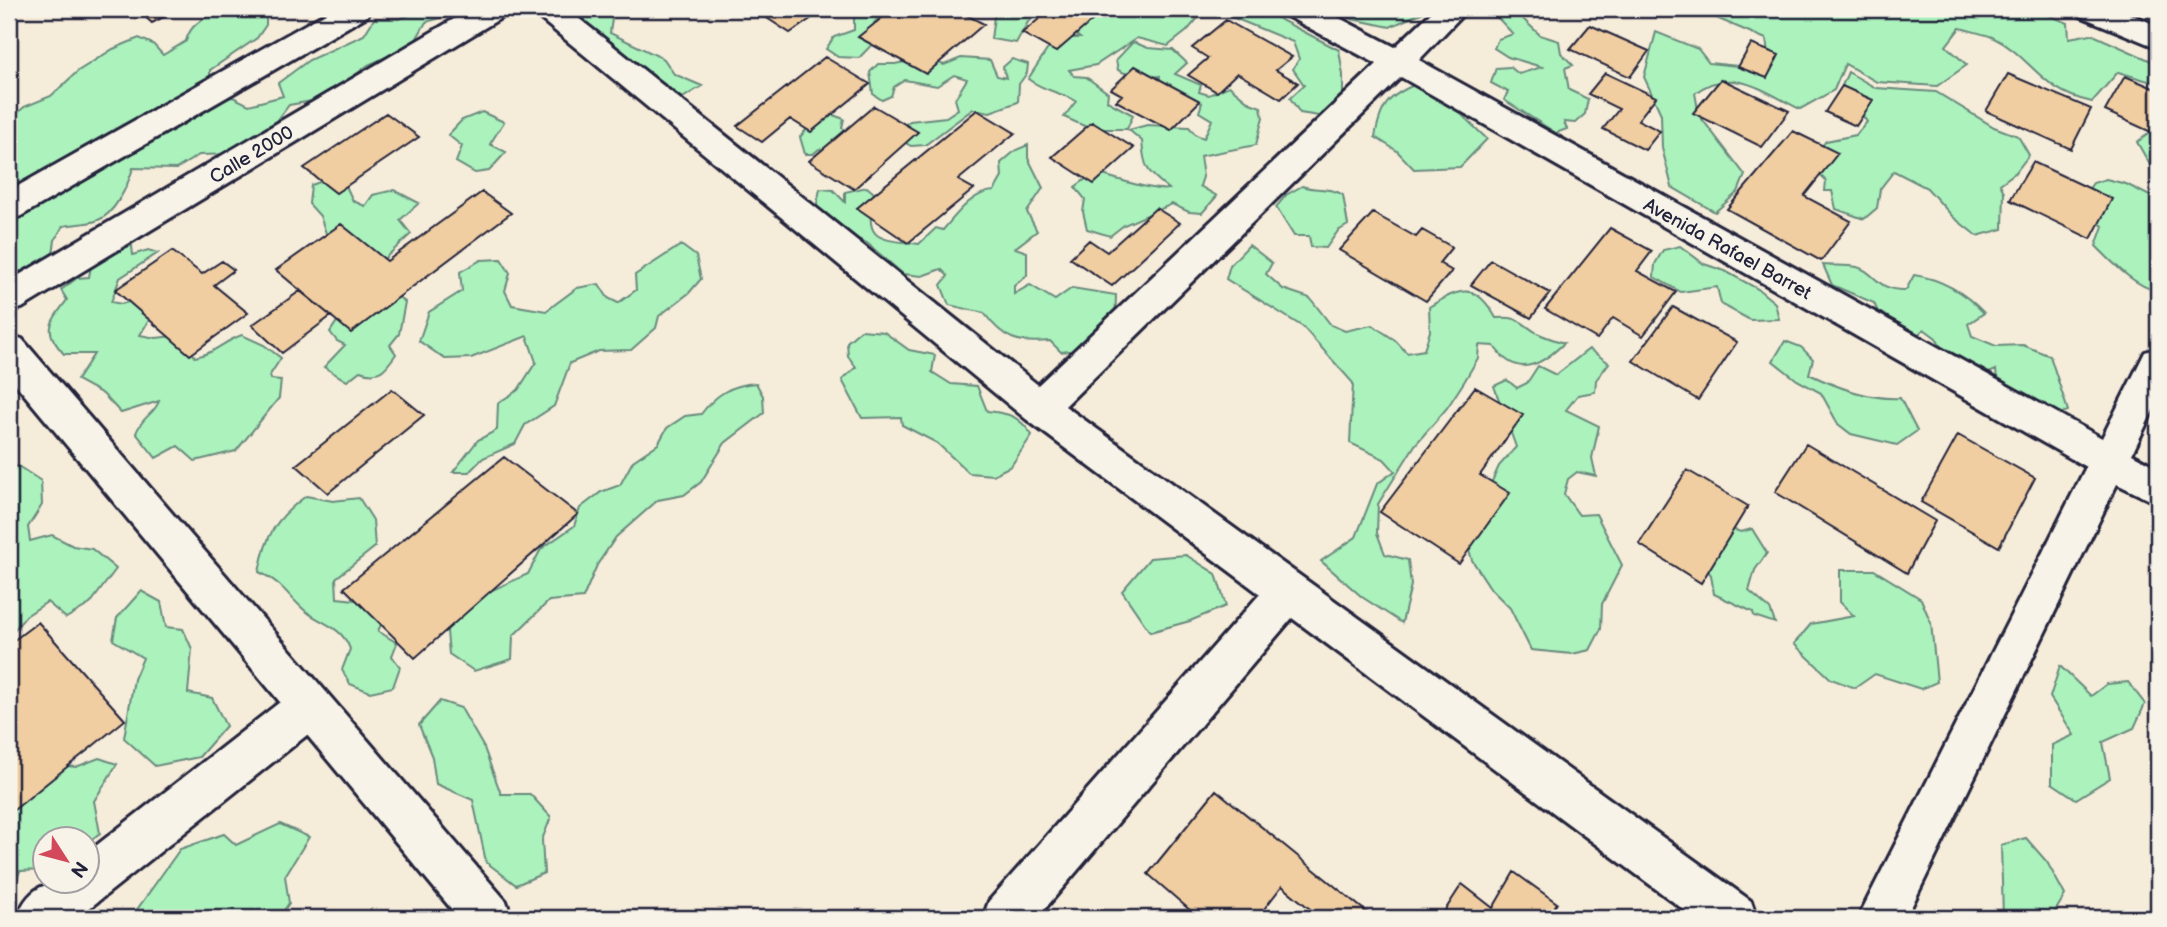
<svg xmlns="http://www.w3.org/2000/svg" width="2167" height="927" viewBox="0 0 2167 927" font-family="'Balsamiq Sans',sans-serif">
  <rect width="100%" height="100%" fill="#f6ecda"/>
  <filter id="ink" filterUnits="userSpaceOnUse"><feTurbulence type="fractalNoise" baseFrequency=".0143" numOctaves="2"/><feDisplacementMap in="SourceGraphic" scale="14" xChannelSelector="R" yChannelSelector="G"/><feConvolveMatrix kernelMatrix="1 2 1 2 8 2 1 2 1" color-interpolation-filters="sRGB"/></filter>
  <g filter="url(#ink)">
    <path fill="#acf2bd" stroke="#678a7c" stroke-width="2" d="M266 9V25L257 38 210 70V101L233 97 249 105 283 96 278 83 309 60 364 35 374 19H399L425 9H473L426 22 413 45 368 65 324 99 289 105 268 133 236 154 199 155 176 169 133 168C128 185 115 215 96 221 86 224 73 224 63 226L55 240 53 255 22 271H9V121L24 107 51 96 78 71 113 49 139 38 153 44 163 55 186 41C194 9 239 9 266 9Z
      M556 9H605L612 19 610 33 664 59 674 74 702 86 676 102 554 12Z
      M854 9H888L874 23 885 31 859 58 838 57 826 49 834 37 854 30Z
      M995 9H1046L1028 22 1016 43 991 39Z
      M1115 9H1260L1339 50 1343 75V101L1325 117 1300 113 1290 98 1304 85 1293 69 1299 59 1293 42 1222 13 1203 12 1187 31 1168 46 1137 38 1096 65 1069 70 1074 76 1086 77 1108 93 1107 101 1133 115 1127 129H1091L1064 117 1076 101C1060 92 1044 91 1028 79L1047 50 1065 38H1080L1071 31 1082 20 1105 19Z
      M1343 9H1430L1390 27 1352 19Z
      M1504 9 1520 16 1540 35 1559 41 1561 53 1573 65 1565 68 1569 90 1588 99 1585 114 1575 123 1564 122 1567 129 1556 133 1504 100 1508 92 1491 83 1496 68 1510 67 1519 74 1542 67 1508 57 1494 48 1498 39 1513 34 1495 15Z
      M1695 9H2033L2068 23 2069 38 2091 34 2158 64V84L2118 72 2092 102C2039 91 2032 56 1992 37 1982 33 1970 31 1960 28L1946 46 1967 65 1937 86 1877 82 1845 64 1834 90 1800 109C1763 91 1732 65 1695 93L1699 115 1745 175 1738 192 1715 212 1672 187 1662 148 1661 114 1644 77 1656 32 1698 49 1709 63 1757 68 1769 61 1766 39Z
      M1133 42 1148 48 1173 50 1187 63 1175 74 1201 85 1199 92 1209 95 1229 86 1250 103 1261 107 1263 117 1256 145 1200 156 1203 177 1200 186 1217 196 1202 213 1189 212 1172 204 1124 225 1110 236 1087 229 1083 212 1085 199 1075 187 1094 173C1113 177 1153 192 1169 189 1148 172 1144 170 1142 141L1129 130 1147 125 1189 127 1196 135 1204 138 1212 120 1199 112 1202 103 1180 98 1159 86 1160 76 1138 79 1118 70 1116 60Z
      M924 58 944 65 961 58 990 60 997 76 1006 78 1003 67 1012 59 1028 64 1027 73 1019 84 1018 102 990 112 973 109 925 145 911 146 892 135 910 121 946 117 958 109 955 99 967 79 954 75 937 86 905 80 894 87 891 96 882 100 873 94 870 72 878 64H895Z
      M1848 72 1876 88 1936 92 1994 127 2018 136 2029 155 2016 172 2000 184 2004 192 2003 229 1977 236 1953 217 1927 188 1894 171 1880 189 1877 208 1864 219 1836 209 1832 191H1825L1826 181 1808 164 1826 141 1856 135 1867 122 1842 86Z
      M1421 82 1438 92 1487 139 1460 167 1414 169 1397 151 1375 137C1381 103 1389 95 1421 82Z
      M822 111 844 119 842 128 853 134 835 152 819 149 813 154H805L800 137Z
      M482 112 504 122 490 144 506 152 489 171 475 173 456 162 462 146 448 135 462 120Z
      M2151 132H2158V179L2137 142Z
      M1028 145V158L1043 188 1027 212 1037 231 1015 248 1027 252V275L1014 286V294L1030 285 1055 300 1072 288 1116 295 1115 326 1094 348 1061 352 1050 341C1018 344 1004 340 984 313L949 305 941 285 948 276 941 269 922 276 903 274 867 243 832 227 816 208 820 189 833 190 845 202V192L867 187 874 193C864 241 876 239 919 244L936 228 943 230C957 214 972 192 994 191L1002 177 1001 163 1016 150Z
      M341 175 353 201 365 206 373 195 394 190 419 203 400 220 411 234 384 259 330 245 320 216 309 204 311 185Z
      M2106 179 2126 184 2158 200V249L2155 252 2158 256V291C2135 287 2112 262 2096 246L2103 226 2076 207 2093 183Z
      M1302 186C1316 191 1331 187 1343 195L1348 225 1338 231 1326 248 1311 247 1309 236H1294L1276 207 1286 195Z
      M681 245 696 256 701 279 689 293 659 316 656 328 631 350 599 351 570 363 554 406 525 425 515 444 483 458 469 472H453L478 440 497 430 498 403 518 390 536 362 527 336 471 358 445 359 419 341 429 312 462 291 460 272 481 260 501 259 510 273 505 291 512 305 546 311 577 288 599 284 608 298 618 303 636 290 635 275Z
      M1249 245 1272 263 1266 274 1283 289 1310 298 1331 325 1345 331 1372 325 1395 340 1407 353 1424 350 1430 331 1429 307C1461 287 1476 282 1496 318 1520 316 1519 322 1537 333 1545 337 1555 340 1564 343 1541 366 1516 379 1494 346L1479 345 1478 358 1464 382 1447 408 1415 445 1378 504 1377 533 1385 554 1408 560 1411 585 1402 623 1362 597 1321 561 1356 537 1377 484 1395 471 1384 459 1350 443 1353 383 1303 327 1226 279 1230 265Z
      M132 246 133 255 148 250 158 253 120 278 111 302 122 304 140 298 157 307 140 335 156 338 182 335 195 357C214 354 224 341 242 335L264 345 281 358 270 375 271 379 281 380 279 398 236 451 195 461 178 446 156 458 136 433C143 415 154 415 159 401L121 413 103 394 77 380 94 354H64C43 331 49 324 67 300L61 290 77 278 89 277 92 260 113 249Z
      M1680 246 1704 264 1725 271 1758 289 1775 303 1779 319 1750 320 1721 304 1717 287 1681 292 1654 277 1655 264 1663 250Z
      M1823 265C1834 266 1847 265 1857 267 1876 272 1876 291 1906 290L1914 275C1941 279 1965 293 1984 313L1968 324 1972 336 1996 346 2023 345 2050 356 2068 411 2046 419 1999 401 1996 370 1975 379 1950 365 1936 338 1924 329 1909 344 1884 326 1874 303 1832 285Z
      M385 287 405 302 399 334 390 345 396 354C385 370 379 378 360 371L347 381 324 367 345 345 337 341 330 332 351 300Z
      M861 330 884 332 909 350 935 355 932 372 951 384 977 386 987 411C1009 413 1019 416 1032 435L1011 466 993 475 969 473 937 443 902 425 901 417 862 418 842 380 856 367 848 356 847 342Z
      M1785 341 1801 347 1813 359 1809 374C1836 387 1870 400 1900 398L1917 431 1897 445 1851 434 1838 424 1821 393 1797 380 1773 361Z
      M1589 349 1609 363 1596 380 1595 392 1578 395 1566 410 1599 426 1592 458 1596 476 1577 472 1568 479 1564 494 1579 515 1596 514 1622 565 1602 604 1601 629 1590 650 1572 654 1531 650 1510 608 1491 589 1472 560 1461 522 1482 503 1499 466 1516 447 1494 386 1507 380 1517 388 1527 383 1538 366 1556 375Z
      M756 383 763 396 764 413 725 443 701 482 684 495 658 500 616 537 597 565 583 598 549 601 513 636 512 659 474 671 449 654 446 620 470 600 528 574 541 549 574 526 580 508 601 492 620 485 633 461 658 444 667 428 685 416 701 414C716 394 731 385 756 383Z
      M18 466 41 481 42 505 28 527 30 541 52 535 73 546 92 549 116 569 90 604 66 618 47 602 26 616 9 636V467Z
      M306 496 333 501 359 498 373 520 375 547 336 578 337 598 375 602 386 614 378 631 397 643 392 656 400 667 393 687 370 692 350 684 342 670 350 649C341 624 318 624 301 607 284 591 282 583 259 572 266 535 275 519 306 496Z
      M1721 526 1741 532 1752 529 1767 553 1755 570 1749 591 1770 609 1775 623 1754 616 1753 612 1714 594 1711 575 1697 556Z
      M1186 555 1216 574 1226 606 1190 621 1150 632 1122 591 1150 558Z
      M1840 570H1874L1921 599 1931 623 1937 682 1921 689 1875 674 1855 688 1831 679 1794 644 1811 624 1854 616 1840 602Z
      M141 591 161 602 166 627 183 629 192 649 188 693 212 698 226 726 199 757 155 766 124 738 134 679 143 658 113 640 117 618Z
      M2060 666 2091 696 2107 684 2128 682 2145 704 2134 728 2103 742 2110 778 2076 799 2052 783V745L2074 735 2050 697Z
      M440 701 461 708 484 748 501 794H530L551 817 542 840 544 873 516 885 486 862 473 800 436 784 432 757 419 725Z
      M99 758 117 764 94 801 100 833 88 842V839H46L45 870 20 871 9 897V778L31 762 76 767Z
      M280 824 309 837 285 876 289 903 279 918H131L180 849 224 834 236 845Z
      M2026 838 2047 862 2065 895 2051 918H2003L2001 845Z"/>
    <path fill="#f0cea1" stroke="#22223b" stroke-width="2" d="M136 9H179L152 23Z
      M753 9H825L790 33Z
      M893 9H955L984 24 926 74 858 37Z
      M1051 9H1094L1101 13 1056 52 1022 33Z
      M1226 20 1292 57 1276 70 1298 83 1281 99 1237 73 1217 92 1188 75 1208 58 1192 48Z
      M1590 25 1649 51 1630 77 1570 49Z
      M1751 44 1779 55 1767 78 1738 67Z
      M825 57 870 84 811 132 790 119 762 142 737 126Z
      M1135 66 1200 101 1171 130 1116 101 1122 95 1111 89Z
      M1605 73 1656 97 1638 120 1660 131 1645 150 1603 129 1619 109 1588 94Z
      M2008 74 2091 109 2071 149 1986 111Z
      M2125 76 2158 90V119L2151 132 2105 111Z
      M1721 79 1789 111 1762 147 1693 113Z
      M1842 86 1873 100 1856 126 1825 112Z
      M874 106 918 132 854 189 809 161Z
      M977 110 1015 133 958 180 974 189 908 243 857 208Z
      M386 113 419 137 336 193 304 168Z
      M1092 122 1134 148 1094 184 1052 157Z
      M1793 131 1838 153 1804 196 1851 221 1821 261 1727 209Z
      M2033 162 2112 199 2091 239 2010 200Z
      M482 192 511 213 351 333 276 270 341 224 387 261Z
      M1156 208 1180 223 1112 286 1070 258 1089 240 1107 252Z
      M1373 213 1416 237 1422 230 1452 247 1439 263 1452 271 1426 301 1339 250Z
      M1610 228 1652 251 1637 271 1676 292 1643 336 1613 318 1597 339 1545 309Z
      M172 251 202 274 222 261 234 270 214 285 248 313 190 355 115 290Z
      M1491 260 1550 293 1531 318 1471 285Z
      M300 291 331 316 282 353 252 325Z
      M1673 307 1737 342 1698 400 1633 361Z
      M1475 387 1523 415 1480 475 1510 493 1459 564 1380 512Z
      M392 389 424 415 328 493 296 465Z
      M1958 435 2035 478 1999 547 1921 502Z
      M1806 444 1935 521 1907 573 1775 492Z
      M504 457 578 514 415 658 344 588Z
      M1687 470 1748 506 1701 583 1639 544Z
      M38 622 125 720 9 814V644Z
      M1216 790 1374 918H1321L1282 886 1257 918H1199L1148 874Z
      M1514 872 1557 903 1548 918H1440L1462 884 1493 908Z"/>
    <g fill="none" stroke-linecap="round" stroke-linejoin="round">
      <g stroke="#22223b" stroke-width="6">
        <path id="street" d="M533 9H567L1038 385 1377 64 1287 16 1283 9H1322L1395 47 1435 9H1468L1419 60 2102 438 2145 352 2158 348V400L2132 454 2158 468V504L2117 484 1906 918H1858L2086 467 1401 77 1065 406 1751 901 1757 918H1695L1292 618 1037 918H983L989 901 1260 594 1026 419 537 16Z
          M2076 9H2118L2158 26V48L2080 16Z
          M9 335 22 339 506 901 512 918H459L307 735 77 918H17C30 881 53 881 88 881V852L280 702 9 376Z"/>
      </g>
      <g stroke="#22223b" stroke-width="6">
        <path id="secondary" d="M333 9H371L367 16 21 216 9 220V191Z
          M471 9H508L504 16 22 308 9 312V281Z"/>
      </g>
      <use href="#street" fill="#f7f3e8" fill-rule="evenodd"/>
      <use href="#secondary" fill="#f7f3e8" fill-rule="evenodd"/>
    </g>
  </g>
  <g text-anchor="middle" stroke-width="5" stroke-linejoin="round" paint-order="stroke">
    <g font-size="19" fill="#22223b" stroke="#f7f3e8">
      <text transform="translate(251 154) rotate(-31)" y="7">Calle 2000</text>
      <text transform="translate(1728 248) rotate(29)" y="7">Avenida Rafael Barret</text>
    </g>
  </g>
  <rect width="2167" height="927" fill="none" stroke="#f7f3e8" stroke-width="35"/>
  <rect x="18" y="18" width="2132" height="892" fill="none" stroke="#22223b" stroke-width="2.5" filter="url(#ink)"/>
  <g transform="translate(66 860) rotate(126)"><circle r="33" fill="#f7f3e8" stroke="#a29fa3" stroke-width="2"/>
  <path d="M0-5L12 26L0 18L-12 26Z" fill="#d1495b"/>
  <text y="-10" font-size="19" font-weight="bold" text-anchor="middle" fill="#22223b">N</text>
  </g>
</svg>
